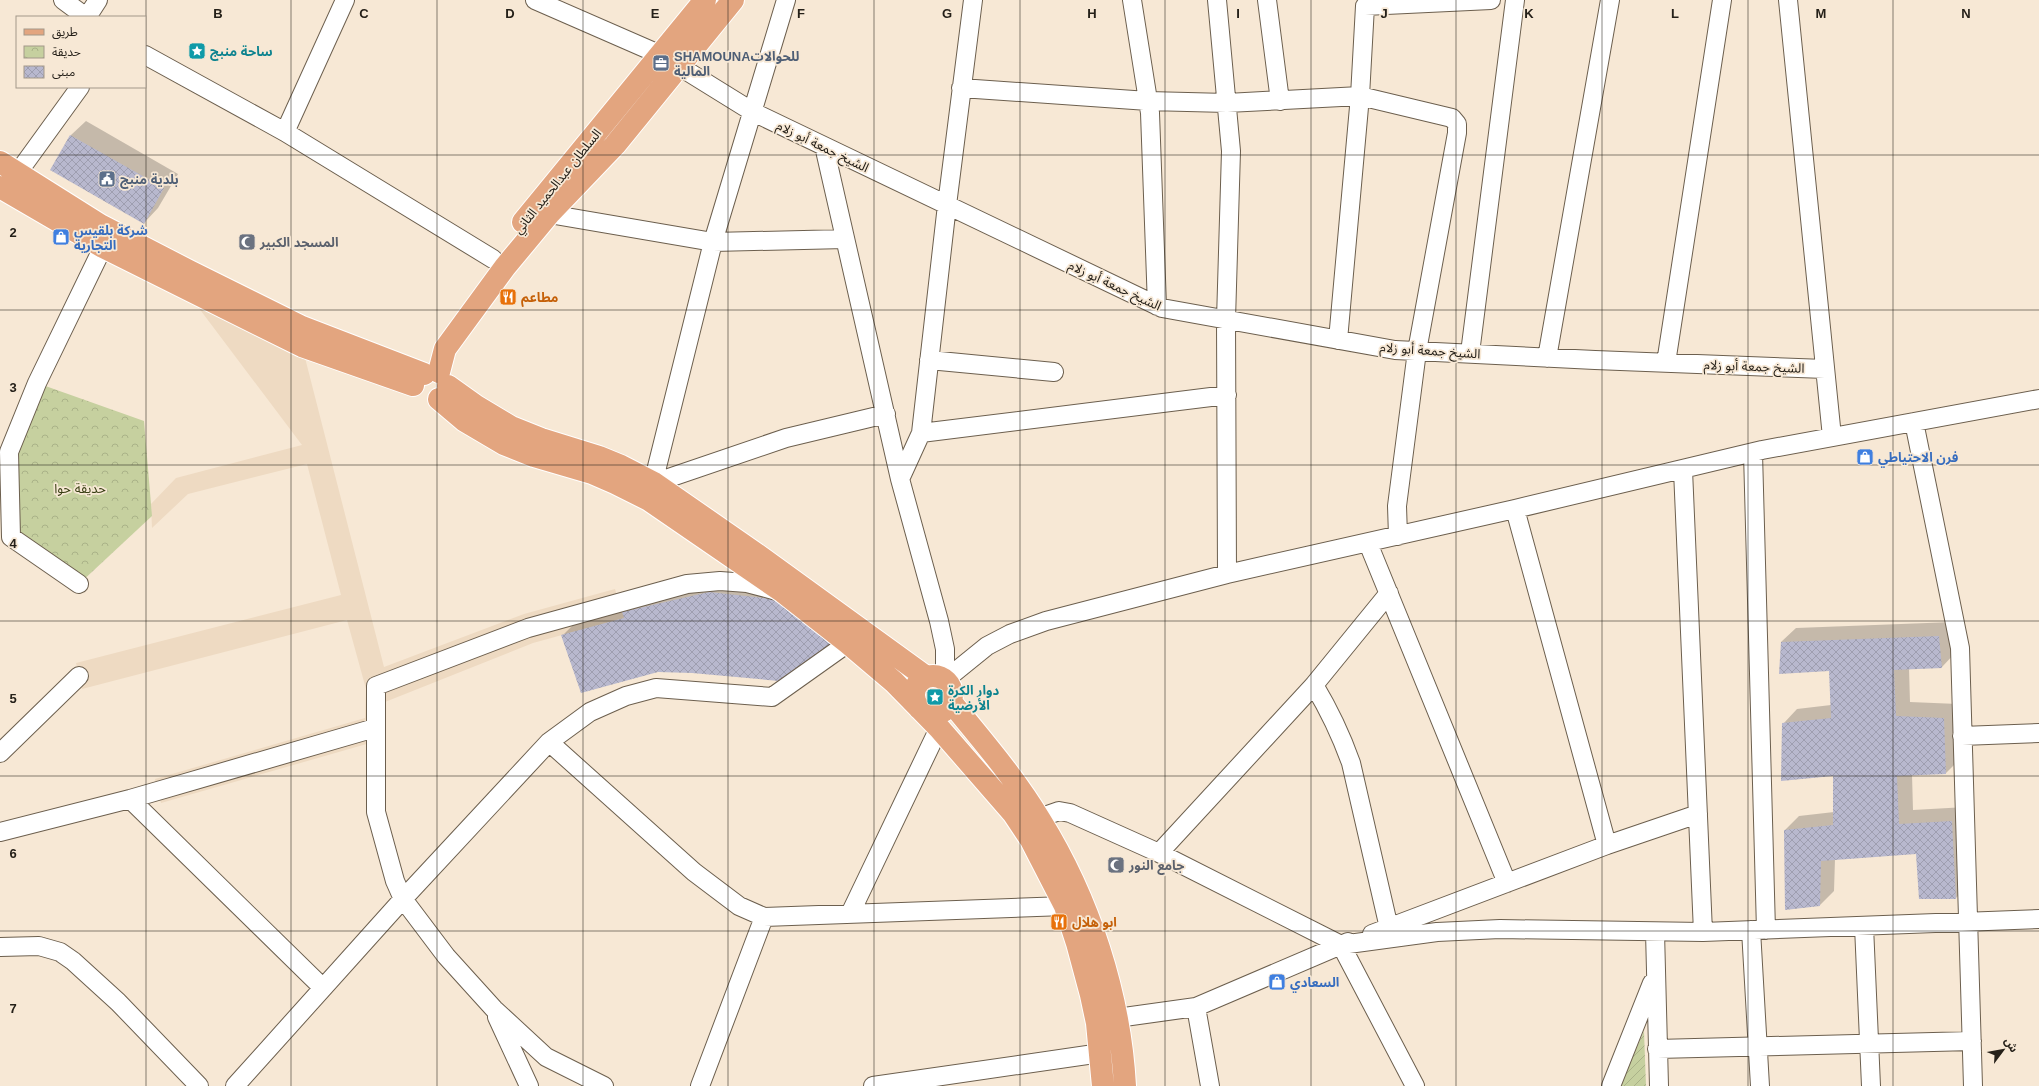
<svg xmlns="http://www.w3.org/2000/svg" width="2039" height="1086" viewBox="0 0 2039 1086" font-family="Helvetica,'Noto Sans Arabic',sans-serif">
  <defs>
    <pattern id="park-crowns" width="20" height="18" patternUnits="userSpaceOnUse"><rect width="20" height="18" fill="#c6d09f"/><path d="M2 6a3 3 0 1 1 6 0M12 15a3 3 0 1 1 6 0" fill="none" stroke="#aab288"/></pattern>
    <pattern id="garden-furrows" width="10" height="10" patternUnits="userSpaceOnUse"><rect width="10" height="10" fill="#c6d09f"/><path d="M-1 1l2-2M0 10L10 0M9 11l2-2" fill="none" stroke="#aab288"/></pattern>
    <pattern id="building-cross-hatch" width="8" height="8" patternUnits="userSpaceOnUse"><rect width="8" height="8" fill="#b8b8ce"/><path d="M0 0l8 8M0 8l8-8" fill="none" stroke="#9e9eb0"/></pattern>
  </defs>
  <rect width="100%" height="100%" fill="#f7e8d5"/>
  <path fill="#eedac2" d="M183 287 302 346 384 667 524 614 615 589 624 618 533 643 385 702 384 739 161 803 155 779 365 718 366 689 347 620 82 689 76 663 341 595 307 464 188 494 152 528 151 504 176 478 302 445Z"/>
  <path fill="url(#park-crowns)" d="M37 383 144 421 152 516 79 584 11 537 9 452Z"/>
  <path fill="url(#garden-furrows)" d="M1644 1031 1646 1086H1620Z"/>
  <path fill="#0003" d="M86 121 178 174 158 208 144 223 51 169 71 135Z
    M717 585 782 592 844 632 562 636 573 625Z
    M1953 622 1956 652 1942 667 1909 668 1910 702 1958 704 1960 759 1946 773 1912 774 1913 810 1966 807 1970 883 1956 898 1917 853 1835 859 1834 891 1819 906 1785 830 1799 816 1834 812V774L1783 724 1797 709 1831 705 1830 670 1781 642 1796 628Z"/>
  <path fill="url(#building-cross-hatch)" d="M70 135 164 188 144 224 50 170Z
    M709 592 774 599 834 643 779 681 692 673 658 672 581 693 561 635 624 618 622 612Z
    M1939 636 1942 668 1894 670 1896 716 1944 718 1946 774 1897 776 1899 824 1952 821 1956 899H1919L1916 854 1821 861 1820 906 1785 910 1784 830 1833 825V776L1781 781 1782 723 1831 718 1829 671 1779 674 1781 642Z"/>
  <g fill="none" stroke-linecap="round" stroke-linejoin="round">
    <g stroke="#6c5f4e" stroke-width="20">
      <path id="minor" d="M63 0 86 17
        M535 0 661 55 753 112 1162 308 1395 350 1595 360 1825 369
        M1132 0 1150 113 1157 306
        M1217 0 1231 151 1226 320 1227 574
        M1267 0 1280 101
        M1788 0 1832 437
        M87 17 98 0
        M145 55 285 132 493 259
        M961 88 1148 101 1227 103 1360 96 1452 118 1457 124V133L1417 351 1397 506 1398 536
        M285 132 345 0
        M824 146 900 479 939 621 945 649V680
        M17 174 80 87
        M549 214 713 242 845 239
        M1338 340 1360 96 1365 6 1491 0
        M1470 353 1515 0
        M1547 358 1610 0
        M929 360 1054 372
        M1666 363 1722 0
        M1914 422 1960 648 1973 1086
        M921 433 1227 395
        M1753 453 1766 930
        M1683 470 1703 932
        M900 479 921 433 947 205 973 0
        M654 483 786 438 886 414
        M650 495 713 242 786 0
        M1515 509 1607 845
        M1368 543 1507 883
        M79 584 11 537 9 452 37 383 103 247
        M945 680 987 646 1010 634 1046 621 1227 574 1515 509 1762 450 2039 399
        M1314 685C1329 710 1341 735 1351 763L1389 928
        M1962 736 2039 733
        M549 742 694 872 739 906 764 917 1065 906
        M0 753 79 676
        M130 799 323 988
        M1039 818 1059 811 1070 813 1159 853 1341 945 1437 932 1500 929 1703 932 2039 919
        M0 832 130 799 375 728
        M1159 853 1314 685 1389 593
        M850 914 939 728
        M1864 926 1871 1086
        M1751 930 1760 1086
        M1655 932 1659 1086
        M1372 934 1607 845 1698 814
        M1341 945 1415 1086
        M0 947 39 946 60 952 73 961 118 1002 199 1086
        M1196 1007 1210 1086
        M497 1017 529 1086
        M1117 1018 1196 1007 1348 942
        M1657 1049 1972 1041
        M235 1086 403 899 549 742 590 712 626 696 656 688 772 697 848 643
        M604 1086 546 1057 494 1009 446 956 403 899 395 881 376 812V686L528 628 687 584 720 581 747 583 777 591
        M700 1086 764 917
        M873 1086 1101 1053
        M1611 1086 1652 983"/>
    </g>
    <g stroke="#fff" stroke-width="24">
      <path id="primary" d="M0 162 100 225 189 271 302 327 424 374
        M0 187 103 247 302 346 413 385
        M523 222 705 0
        M439 372 445 349 505 267 549 214 615 145 733 0
        M448 386 476 406 511 427 541 439 599 457 621 466 654 483 762 558 926 677
        M439 399 465 421 504 444 534 456 592 473 615 483 649 500 783 592 848 643 894 682 939 728 1013 813 1031 840 1065 906 1077 943 1091 995 1097 1023 1103 1086
        M914 695a19 19 0 1 1 38 0a19 19 0 1 1-38 0Z
        M951 702C982 740 1015 778 1040 820 1089 899 1120 994 1125 1086"/>
    </g>
    <use href="#minor" stroke="#fff" stroke-width="18"/>
    <use href="#primary" stroke="#e3a57f" stroke-width="22"/>
  </g>
  <path fill="none" stroke="#252019" stroke-width="1" stroke-opacity="0.55" d="M146 0V1086M291 0V1086M437 0V1086M583 0V1086M728 0V1086M874 0V1086M1020 0V1086M1165 0V1086M1311 0V1086M1456 0V1086M1602 0V1086M1748 0V1086M1893 0V1086M0 155H2039M0 310H2039M0 465H2039M0 621H2039M0 776H2039M0 931H2039"/>
  <defs>
    <g id="sight-square" transform="scale(0.9)"><rect x="-9" y="-9" width="18" height="18" rx="4" fill="#0f9aa8" stroke="#f7e8d5"/><path d="M0-6L1.8-2.2L6-1.7L2.9 1.2L3.7 5.4L0 3.3L-3.7 5.4L-2.9 1.2L-6-1.7L-1.8-2.2Z" fill="#fff"/></g>
    <g id="office-square" transform="scale(0.9)"><rect x="-9" y="-9" width="18" height="18" rx="4" fill="#5c6f8a" stroke="#f7e8d5"/><path d="M-6-3h4V-5.5h4V-3h4V5H-6ZM-1-4.5V-3h2v-1.5ZM-6 0V1H6V0Z" fill="#fff"/></g>
    <g id="civic-square" transform="scale(0.9)"><rect x="-9" y="-9" width="18" height="18" rx="4" fill="#5c6f8a" stroke="#f7e8d5"/><path d="M-.6-6.5H3V-4.5H.6V-3L4-1V1h2V6H-6V1h2V-1L-.6-3ZM-1.2 2.5V6h2.4V2.5Z" fill="#fff"/></g>
    <g id="shop-square" transform="scale(0.9)"><rect x="-9" y="-9" width="18" height="18" rx="4" fill="#3f7fe0" stroke="#f7e8d5"/><path d="M-5-2.5h2.3a2.7 3.5 0 0 1 5.4 0H5L5.5 6h-11ZM-1.5-2.5h3a1.5 2.3 0 0 0-3 0Z" fill="#fff"/></g>
    <g id="mosque-square" transform="scale(0.9)"><rect x="-9" y="-9" width="18" height="18" rx="4" fill="#6b7280" stroke="#f7e8d5"/><path d="M3.5-4.9A6 6 0 1 0 3.5 4.9A5 5 0 1 1 3.5-4.9Z" fill="#fff"/></g>
    <g id="restaurant-square" transform="scale(0.9)"><rect x="-9" y="-9" width="18" height="18" rx="4" fill="#e8710a" stroke="#f7e8d5"/><path d="M-5-6h1v4h1v-4h1v4h1v-4h1v5L-1.5 .5V6h-2V.5L-5-1ZM5-6V6H3V1.5H1.5Q1.5-4 5-6Z" fill="#fff"/></g>
  </defs>
  <g fill-rule="evenodd">
    <use href="#sight-square" x="197" y="51"/>
    <use href="#office-square" x="661" y="63"/>
    <use href="#civic-square" x="107" y="179"/>
    <use href="#shop-square" x="61" y="237"/>
    <use href="#mosque-square" x="247" y="242"/>
    <use href="#restaurant-square" x="508" y="297"/>
    <use href="#shop-square" x="1865" y="457"/>
    <use href="#sight-square" x="935" y="697"/>
    <use href="#mosque-square" x="1116" y="865"/>
    <use href="#restaurant-square" x="1059" y="922"/>
    <use href="#shop-square" x="1277" y="982"/>
  </g>
  <g text-anchor="middle" stroke-width="3.5" stroke-linejoin="round" paint-order="stroke">
    <g font-size="13" font-weight="bold" fill="#0d838f" stroke="#f7e8d5" text-anchor="start">
      <text x="210" y="56">ساحة منبج</text>
      <text x="948" y="695">دوار الكرة<tspan x="948" dy="15">الأرضية</tspan></text>
    </g>
    <g font-size="13" font-weight="bold" fill="#4e5e75" stroke="#f7e8d5" text-anchor="start">
      <text x="674" y="61">SHAMOUNAللحوالات<tspan x="674" dy="15">المالية</tspan></text>
      <text x="120" y="184">بلدية منبج</text>
    </g>
    <g font-size="13" fill="#252019" stroke="#f7e8d5">
      <text transform="translate(823 146) rotate(26)" y="5">الشيخ جمعة أبو زلام</text>
      <text transform="translate(557 181) rotate(-51)" y="5">السلطان عبدالحميد الثاني</text>
      <text transform="translate(1115 285) rotate(25)" y="5">الشيخ جمعة أبو زلام</text>
      <text transform="translate(1430 350) rotate(4)" y="5">الشيخ جمعة أبو زلام</text>
      <text transform="translate(1754 366) rotate(2)" y="5">الشيخ جمعة أبو زلام</text>
    </g>
    <g font-size="13" font-weight="bold" fill="#366cbe" stroke="#f7e8d5" text-anchor="start">
      <text x="74" y="235">شركة بلقيس<tspan x="74" dy="15">التجارية</tspan></text>
      <text x="1878" y="462">فرن الاحتياطي</text>
      <text x="1290" y="987">السعادي</text>
    </g>
    <g font-size="13" font-weight="bold" fill="#5b616d" stroke="#f7e8d5" text-anchor="start">
      <text x="260" y="247">المسجد الكبير</text>
      <text x="1129" y="870">جامع النور</text>
    </g>
    <g font-size="13" font-weight="bold" fill="#c56008" stroke="#f7e8d5" text-anchor="start">
      <text x="521" y="302">مطاعم</text>
      <text x="1072" y="927">ابو هلال</text>
    </g>
    <g font-size="13" fill="#383e13" stroke="#f7e8d5">
      <text x="80" y="493">حديقة حوا</text>
    </g>
  </g>
  <g font-size="13" text-anchor="middle" font-weight="bold" fill="#252019" stroke="#f7e8d5" stroke-width="3.5" stroke-linejoin="round" paint-order="stroke">
    <text x="218" y="18">B</text>
    <text x="364" y="18">C</text>
    <text x="510" y="18">D</text>
    <text x="655" y="18">E</text>
    <text x="801" y="18">F</text>
    <text x="947" y="18">G</text>
    <text x="1092" y="18">H</text>
    <text x="1238" y="18">I</text>
    <text x="1384" y="18">J</text>
    <text x="1529" y="18">K</text>
    <text x="1675" y="18">L</text>
    <text x="1821" y="18">M</text>
    <text x="1966" y="18">N</text>
    <text x="13" y="237">2</text>
    <text x="13" y="392">3</text>
    <text x="13" y="548">4</text>
    <text x="13" y="703">5</text>
    <text x="13" y="858">6</text>
    <text x="13" y="1013">7</text>
  </g>
  <rect x="16" y="16" width="130" height="72" fill="#f7e8d5" stroke="#a3988a"/>
  <rect x="24" y="29" width="20" height="6" fill="#e3a57f" stroke="#a3988a"/>
  <text x="52" y="36" font-size="12" fill="#252019">طريق</text>
  <rect x="24" y="46" width="20" height="12" fill="url(#park-crowns)" stroke="#a3988a"/>
  <text x="52" y="56" font-size="12" fill="#252019">حديقة</text>
  <rect x="24" y="66" width="20" height="12" fill="url(#building-cross-hatch)" stroke="#a3988a"/>
  <text x="52" y="76" font-size="12" fill="#252019">مبنى</text>
  <g transform="translate(2003 1050) rotate(58)" stroke="#f7e8d5" stroke-width="3" paint-order="stroke">
  <path d="M0-3L7 15L0 10L-7 15Z" fill="#252019"/>
  <text y="-6" font-size="11" font-weight="bold" text-anchor="middle" fill="#252019">ش</text>
  </g>
</svg>
